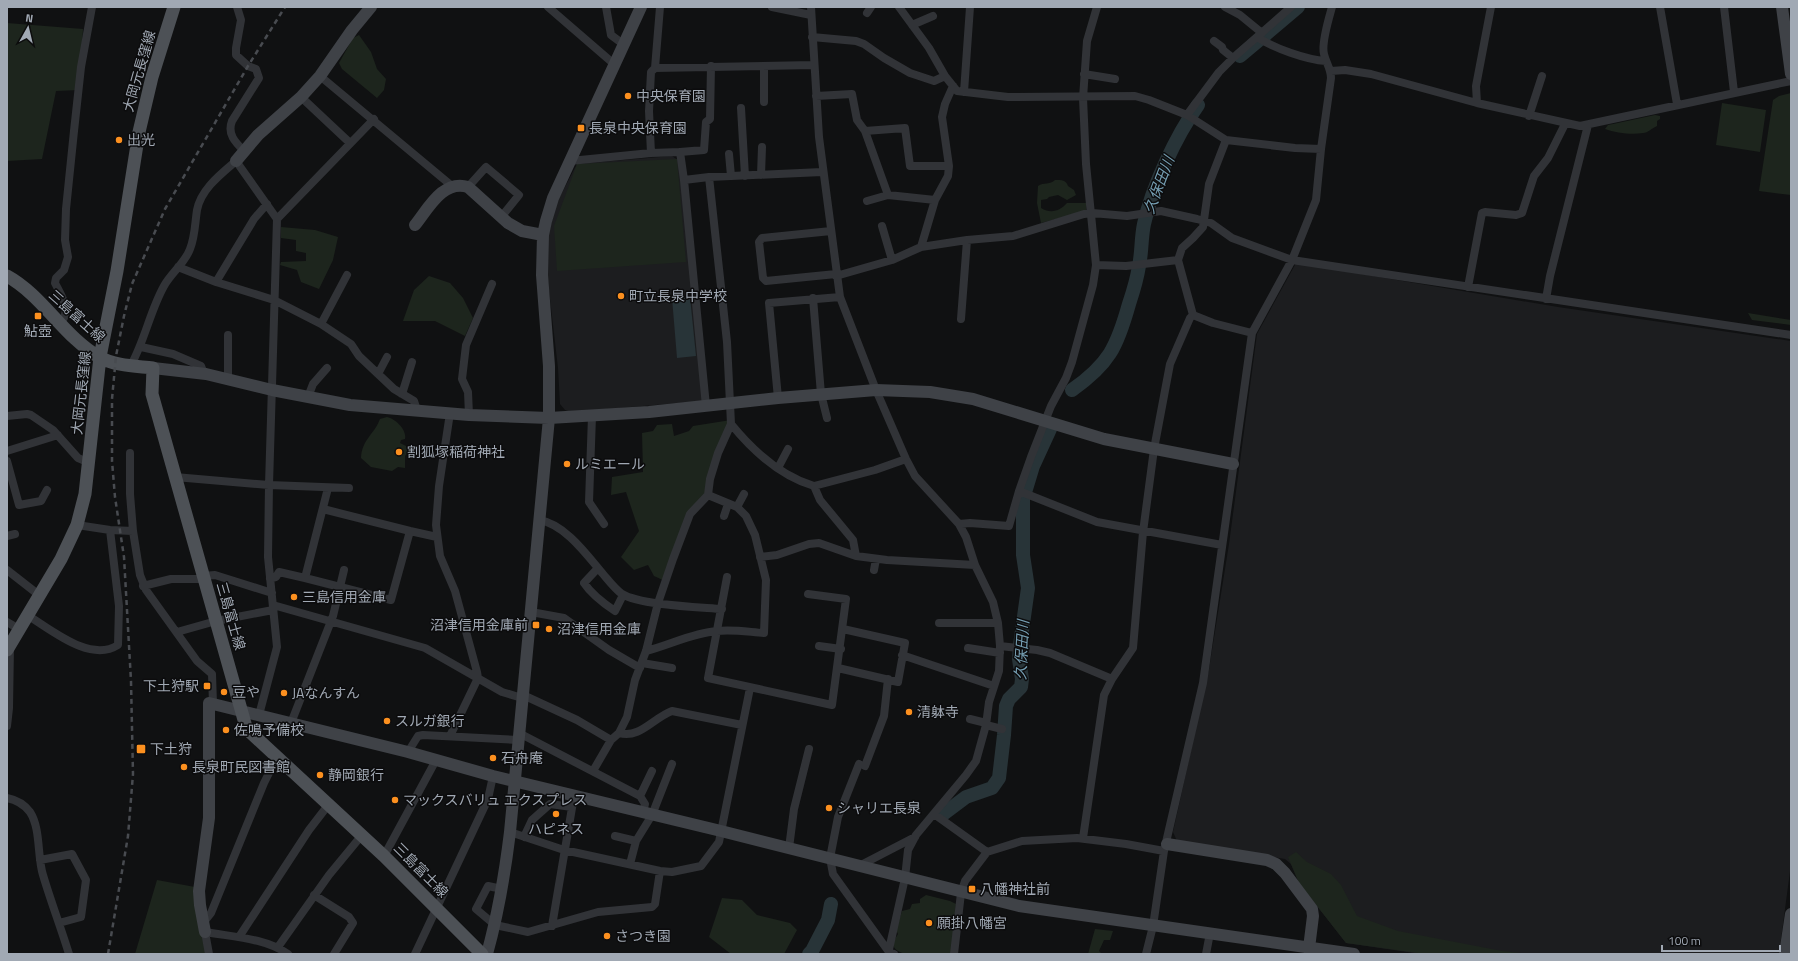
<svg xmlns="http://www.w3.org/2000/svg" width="1798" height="961" viewBox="0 0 1798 961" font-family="'Titillium Web','Noto Sans JP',sans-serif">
  <rect width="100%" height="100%" fill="#101112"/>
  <path fill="#1c1d1f" d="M672 156 679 161 703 401 571 412 565 410 560 404 558 368 547 273 548 237 556 204 577 164Z
    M1296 263 1558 307 1791 341V864L1779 954H1421L1346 943 1299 883 1291 864 1285 859 1177 841 1173 832 1209 669 1229 544 1257 334Z"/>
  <path fill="#1d251d" d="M7 23 83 29 79 90 56 91 42 159 7 161Z
    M359 35 371 52 377 69 386 79 384 90 377 98 342 69 339 63 353 38Z
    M1791 93V195L1759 191 1773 100 1779 96Z
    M1722 103 1766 110 1760 152 1716 145Z
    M1655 115 1660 116V119L1657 121V126C1652 128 1648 133 1643 133 1632 135 1616 133 1605 129L1608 125 1613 124Z
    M677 159 686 262 557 271 554 226 577 164Z
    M1055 180C1062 180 1066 180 1068 186L1074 190 1076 195 1067 200 1058 195 1049 197 1047 199 1041 200V208C1051 214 1060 211 1067 203H1086V211L1041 223 1037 203 1038 186C1044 182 1050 185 1055 180Z
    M281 227 315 230 338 237 333 260 319 289 301 282 297 270 280 265 281 262 306 261V253L296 251V240L281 238Z
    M429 276 450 283 463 298 473 318 465 336 435 321H403L414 290Z
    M1748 313 1791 320V325L1752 320Z
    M387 417C396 419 407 430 405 439L401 440 400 443 406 446 408 452 405 456V468L398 467 392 471 371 467 361 458C362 439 374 435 380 419Z
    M731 420 705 494 687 515 665 581 654 576 648 565 634 570 621 557 639 531 626 492 611 495 612 477 643 472 642 433 653 431 657 425 672 424 674 436 689 431 693 426Z
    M1296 852 1307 862 1331 874 1341 885 1357 916 1398 931 1502 951 1530 954H1425L1346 943 1299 883 1288 857Z
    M157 880 195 887 206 954H135Z
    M926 895 950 901 956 904 951 954H905C893 950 890 946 898 934L896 930 902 911 910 909 912 904 920 903V899Z
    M722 898 742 900 757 915 790 923 797 930 784 954H731L709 937Z
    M1095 929 1113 931 1110 940H1104L1099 951 1102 954H1088Z"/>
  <path fill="#283438" d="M690 297 696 356 677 358 672 298Z"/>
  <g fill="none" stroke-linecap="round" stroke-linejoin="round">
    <path stroke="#283438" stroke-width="14" d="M1240 56 1298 7
      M1072 390C1109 364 1117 347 1129 304 1133 292 1137 279 1139 266 1142 252 1141 238 1144 224 1152 187 1176 136 1198 105
      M942 815 966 797 992 788 999 778 1004 735 1006 706 1009 699 1021 687 1022 679 1019 659 1020 645 1028 588 1023 555V499L1033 466 1050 429
      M809 954 812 951 828 920 831 904"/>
    <path stroke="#313337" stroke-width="8" d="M237 7 241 20 236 48V55L248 66 256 69 259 78 232 121C227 134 235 142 244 151
      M548 7 614 64
      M606 7 611 35 623 44
      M772 7 811 15
      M811 7 819 137 840 297 876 390 906 459 915 476 959 524 966 537 975 565 993 602 998 623 1000 646 999 671 989 702 986 725 976 761 966 775 916 835 908 850 905 878 888 954
      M899 7 929 48 945 76 957 91 1008 97 1135 96 1149 100 1187 115 1226 140 1295 148 1321 149
      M1225 7 1240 15 1262 33
      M1660 7 1677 104
      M1724 7 1734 92
      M867 13 871 7
      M912 25 933 16
      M812 37 856 41 864 44 884 58 910 73 934 81 945 76
      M1257 37C1273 48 1307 60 1326 61
      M1214 41 1222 47 1223 50 1233 58
      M764 66V102
      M655 68 660 7
      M1331 71 1345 70 1371 74 1477 103 1580 126 1791 81
      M1084 74 1115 79
      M320 76 452 186
      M964 92 970 7
      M816 96 852 94 857 120 865 131 888 195 935 200
      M301 97 350 143
      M1477 103 1476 86 1491 7
      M741 108 745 176
      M1187 115 1219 72 1233 58 1291 7
      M1529 116 1542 76
      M865 131 905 128 910 166H949
      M680 152 704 150 706 122 710 119 711 66
      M651 153 649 111 651 72 655 68 813 65
      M729 154 731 176
      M570 161 651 153 680 152 684 180 706 406
      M761 175 762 147
      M684 180 709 177
      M468 187 486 167 519 195 502 216
      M867 201 888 195
      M277 219 374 119
      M882 226 892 260
      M831 231 762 238 759 242 763 278 766 281 836 274
      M921 247 935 200 948 176 949 166 942 117 945 104 953 86
      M1096 265 1126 266 1178 260
      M178 267 216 282 274 300 321 324 351 344 359 356 394 389 414 401 417 410
      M836 276 892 260 921 247 967 240 1013 236 1084 214 1092 213 1127 216 1161 211 1197 219 1211 223 1232 238 1292 260 1791 335
      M216 282 254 219 267 204
      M1468 287 1482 213 1485 212 1516 215 1522 213 1534 176 1548 158 1565 124
      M813 298 821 394 827 418
      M1546 299 1550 276 1588 125
      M1193 315 1213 323 1252 333
      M961 319 967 240
      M60 324C72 310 62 297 55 283L56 278 64 270 68 257 65 240 66 209 74 131 81 67 92 7
      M321 324 347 275
      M141 347 173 354 201 366 204 374
      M131 365C145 340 150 311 164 286 171 273 185 263 190 249 195 237 195 223 197 210 201 189 221 174 236 161L277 219 269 485 268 557 277 647 259 715
      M378 374 387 357
      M228 378V335
      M402 394 412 362
      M308 397 313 384 327 368
      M778 398 769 303 840 297
      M469 415 468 392 462 379 466 345 492 284
      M7 416 27 414 31 415 53 430 78 458 90 463
      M592 416 589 502 604 524
      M731 424C753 451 780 476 814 486L820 500 853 540 856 556 887 560 975 565
      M7 451 58 435
      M130 453V494L133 531
      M7 461 19 505 41 501 47 490
      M778 468 788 449
      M175 477 269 485 349 488
      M814 486 875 470 906 459
      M328 488 305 578 391 600 410 531
      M1019 491 1097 522 1222 545
      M737 507 744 494
      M323 509 410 531 437 537
      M724 516 728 504
      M539 520C565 524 587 555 603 574 609 581 615 589 622 594 640 605 699 607 722 609
      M959 524 970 523 1009 526 1019 491 1031 457 1051 406 1066 378 1072 362 1093 285 1096 265 1086 164 1083 98 1087 41 1097 7
      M77 525 110 530 133 531 140 575 146 590 197 661 212 674 213 704
      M7 536 15 534
      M760 557 777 555 809 544 819 543 856 556
      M598 568 584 583C592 595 603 603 615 611L623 595
      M7 570 39 595
      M874 570 876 559
      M203 576 215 575 272 593
      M727 577 708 678 832 705 846 599 808 594
      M270 579 276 577 279 572 305 578
      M143 586 171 579H204
      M273 605 425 648 502 692 522 698
      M531 612 564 618 609 650 640 668
      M27 615C52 630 90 663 118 645L119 606 110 530
      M7 622 19 629
      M939 623H998
      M177 632 216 621 273 610
      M819 646 841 649
      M1000 646 1037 650 1050 653 1112 679
      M968 648 1000 653
      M646 651C670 645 692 633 717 631 732 629 749 632 764 633L766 580 755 535 746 516 737 507 708 495
      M902 655 994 686
      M642 663 672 668
      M838 668 898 682 905 643 843 629
      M523 695 577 720 611 740
      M970 719 986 723
      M291 723 333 616 344 570
      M986 725 1002 729
      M7 726 9 708 10 646
      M519 733 640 796 645 804 643 812
      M619 733C640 739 653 718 672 711L742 725
      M450 736 478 678 477 672 455 591 440 556 436 525 439 486 450 413
      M408 752 418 736 423 735 519 740
      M859 764 838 817 830 858 833 874 889 952 894 954
      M865 766 884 716 888 679
      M593 771 611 740 619 733 627 717 635 680 646 651 658 603 673 559 690 514 708 495 710 479 718 453 731 424 727 342 709 177 822 172
      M640 796 652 771
      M7 798C17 800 24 804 30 812 41 829 37 856 43 875 51 902 61 928 69 954
      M934 814 987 852
      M510 832 564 850 660 871 672 872 701 866 719 842 750 688
      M615 836 636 841
      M524 837 532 820 550 804 572 807
      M1083 838 1104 695 1112 679 1133 648 1143 532 1154 449 1170 364 1190 318 1193 315 1178 260 1182 248 1193 238 1203 227 1209 184 1226 140
      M789 848 794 809 809 749
      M384 856 436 760
      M40 860 72 854 86 880 81 917 59 923
      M630 864 636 841 652 815 672 764
      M859 866 915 837
      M502 889 488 886 476 909 495 925 528 932 598 912 652 907 655 904 660 871
      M314 895 349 917 353 923 334 954
      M203 923 211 913 264 783 277 757
      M552 926 574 796
      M239 937 309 830 329 804
      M278 947 329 875 362 835
      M209 954 205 932C233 937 265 938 288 954
      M415 954 488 799 493 776
      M954 954 961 893 965 881 987 852 1022 841 1077 838 1126 844 1164 851
      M1146 954 1153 926 1164 851 1203 683 1252 333 1292 260 1316 200 1321 149 1331 78C1331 69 1326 63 1324 54 1321 43 1329 18 1332 7
      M1206 954 1210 933"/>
    <path stroke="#3f4247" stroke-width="12" d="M1782 7 1791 74
      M236 161 258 135 301 97 320 76 352 30 371 7
      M415 225C428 209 443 179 468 187L508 223 522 231 543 235
      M153 368 206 374 272 390 350 405 469 415 549 418 649 412 778 398 876 390 930 392 973 399 1104 439 1233 464
      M1167 844 1267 860 1276 864 1285 873 1312 909 1313 916 1309 948
      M205 932 200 905 199 891 209 818V703L408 752 493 776 721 831 1019 906 1354 954
      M487 954C498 914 505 873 510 832L549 418V366L542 275 543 235 546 221 553 198 641 7
      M1785 954 1791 914"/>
    <path stroke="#4d5156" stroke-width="13" d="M7 276C42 295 64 337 99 357 115 366 136 366 153 368L152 394 246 727 250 732 384 856 482 954
      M7 650 61 559 77 525 85 494 100 357 117 271 139 132 152 77 174 7"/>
    <path stroke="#484b50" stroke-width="2.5" stroke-dasharray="5 4" stroke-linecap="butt" d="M108 954 128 836 133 774 131 681 124 557 115 497 112 461V399L116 356 124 316 132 284 165 209 248 66 285 7"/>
  </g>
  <g fill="#fc901f" stroke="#0c0c0d" stroke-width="1.5">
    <circle cx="628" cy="96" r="4"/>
    <rect x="577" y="124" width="8" height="8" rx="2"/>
    <circle cx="119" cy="140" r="4"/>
    <circle cx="621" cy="296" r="4"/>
    <rect x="34" y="312" width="8" height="8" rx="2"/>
    <circle cx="399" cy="452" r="4"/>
    <circle cx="567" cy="464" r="4"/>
    <circle cx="294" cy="597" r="4"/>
    <rect x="532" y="621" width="8" height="8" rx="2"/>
    <circle cx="549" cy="629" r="4"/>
    <rect x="203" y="682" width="8" height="8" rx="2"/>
    <circle cx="224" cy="692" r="4"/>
    <circle cx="284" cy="693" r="4"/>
    <circle cx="909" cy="712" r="4"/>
    <circle cx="387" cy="721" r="4"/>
    <circle cx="226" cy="730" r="4"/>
    <rect x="136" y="744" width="10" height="10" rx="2"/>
    <circle cx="493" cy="758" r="4"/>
    <circle cx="184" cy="767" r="4"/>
    <circle cx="320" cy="775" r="4"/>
    <circle cx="395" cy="800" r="4"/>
    <circle cx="829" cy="808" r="4"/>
    <circle cx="556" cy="814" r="4"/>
    <rect x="968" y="885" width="8" height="8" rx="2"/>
    <circle cx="929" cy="923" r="4"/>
    <circle cx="607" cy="936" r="4"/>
  </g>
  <g text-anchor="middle" stroke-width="3" stroke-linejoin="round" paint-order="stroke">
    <g font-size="14" fill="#a1a9b4" stroke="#0c0c0d">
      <text transform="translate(139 71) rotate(-74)" y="5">大岡元長窪線</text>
      <text transform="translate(77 316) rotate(42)" y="5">三島富士線</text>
      <text transform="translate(81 393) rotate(-84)" y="5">大岡元長窪線</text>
      <text transform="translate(231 616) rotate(74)" y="5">三島富士線</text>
      <text transform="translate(421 870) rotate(45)" y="5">三島富士線</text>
    </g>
    <g font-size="14" fill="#a1a9b4" stroke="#0c0c0d" text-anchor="start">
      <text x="636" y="101">中央保育園</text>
      <text x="589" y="133">長泉中央保育園</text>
      <text x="127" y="145">出光</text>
      <text x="629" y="301">町立長泉中学校</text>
      <text x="38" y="336" text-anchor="middle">鮎壺</text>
      <text x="407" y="457">割狐塚稲荷神社</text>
      <text x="575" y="469">ルミエール</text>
      <text x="302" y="602">三島信用金庫</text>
      <text x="528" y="630" text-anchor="end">沼津信用金庫前</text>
      <text x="557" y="634">沼津信用金庫</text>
      <text x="199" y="691" text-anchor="end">下土狩駅</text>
      <text x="232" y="697">豆や</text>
      <text x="292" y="698">JAなんすん</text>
      <text x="917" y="717">清躰寺</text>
      <text x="395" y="726">スルガ銀行</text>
      <text x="234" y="735">佐鳴予備校</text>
      <text x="150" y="754">下土狩</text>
      <text x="501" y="763">石舟庵</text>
      <text x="192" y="772">長泉町民図書館</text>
      <text x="328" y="780">静岡銀行</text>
      <text x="403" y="805">マックスバリュ エクスプレス</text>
      <text x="837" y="813">シャリエ長泉</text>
      <text x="556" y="834" text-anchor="middle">ハピネス</text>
      <text x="980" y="894">八幡神社前</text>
      <text x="937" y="928">願掛八幡宮</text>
      <text x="615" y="941">さつき園</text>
    </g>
    <g font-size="15" font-style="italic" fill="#759eb2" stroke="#0c0c0d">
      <text transform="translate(1159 185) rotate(-69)" y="5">久保田川</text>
      <text transform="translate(1022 650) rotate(-87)" y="5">久保田川</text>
    </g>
  </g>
  <rect width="1798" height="961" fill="none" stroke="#a1a9b4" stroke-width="16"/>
  <g transform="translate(28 28) rotate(8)" stroke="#0c0c0d" stroke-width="3" paint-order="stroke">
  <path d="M0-3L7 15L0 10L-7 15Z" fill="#a1a9b4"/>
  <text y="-6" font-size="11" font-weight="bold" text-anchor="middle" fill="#a1a9b4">N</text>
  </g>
  <path d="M1662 945v6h118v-6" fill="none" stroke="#a1a9b4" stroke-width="2"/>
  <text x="1668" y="945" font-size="12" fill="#a1a9b4" stroke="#0c0c0d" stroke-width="3" paint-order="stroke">100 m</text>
</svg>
